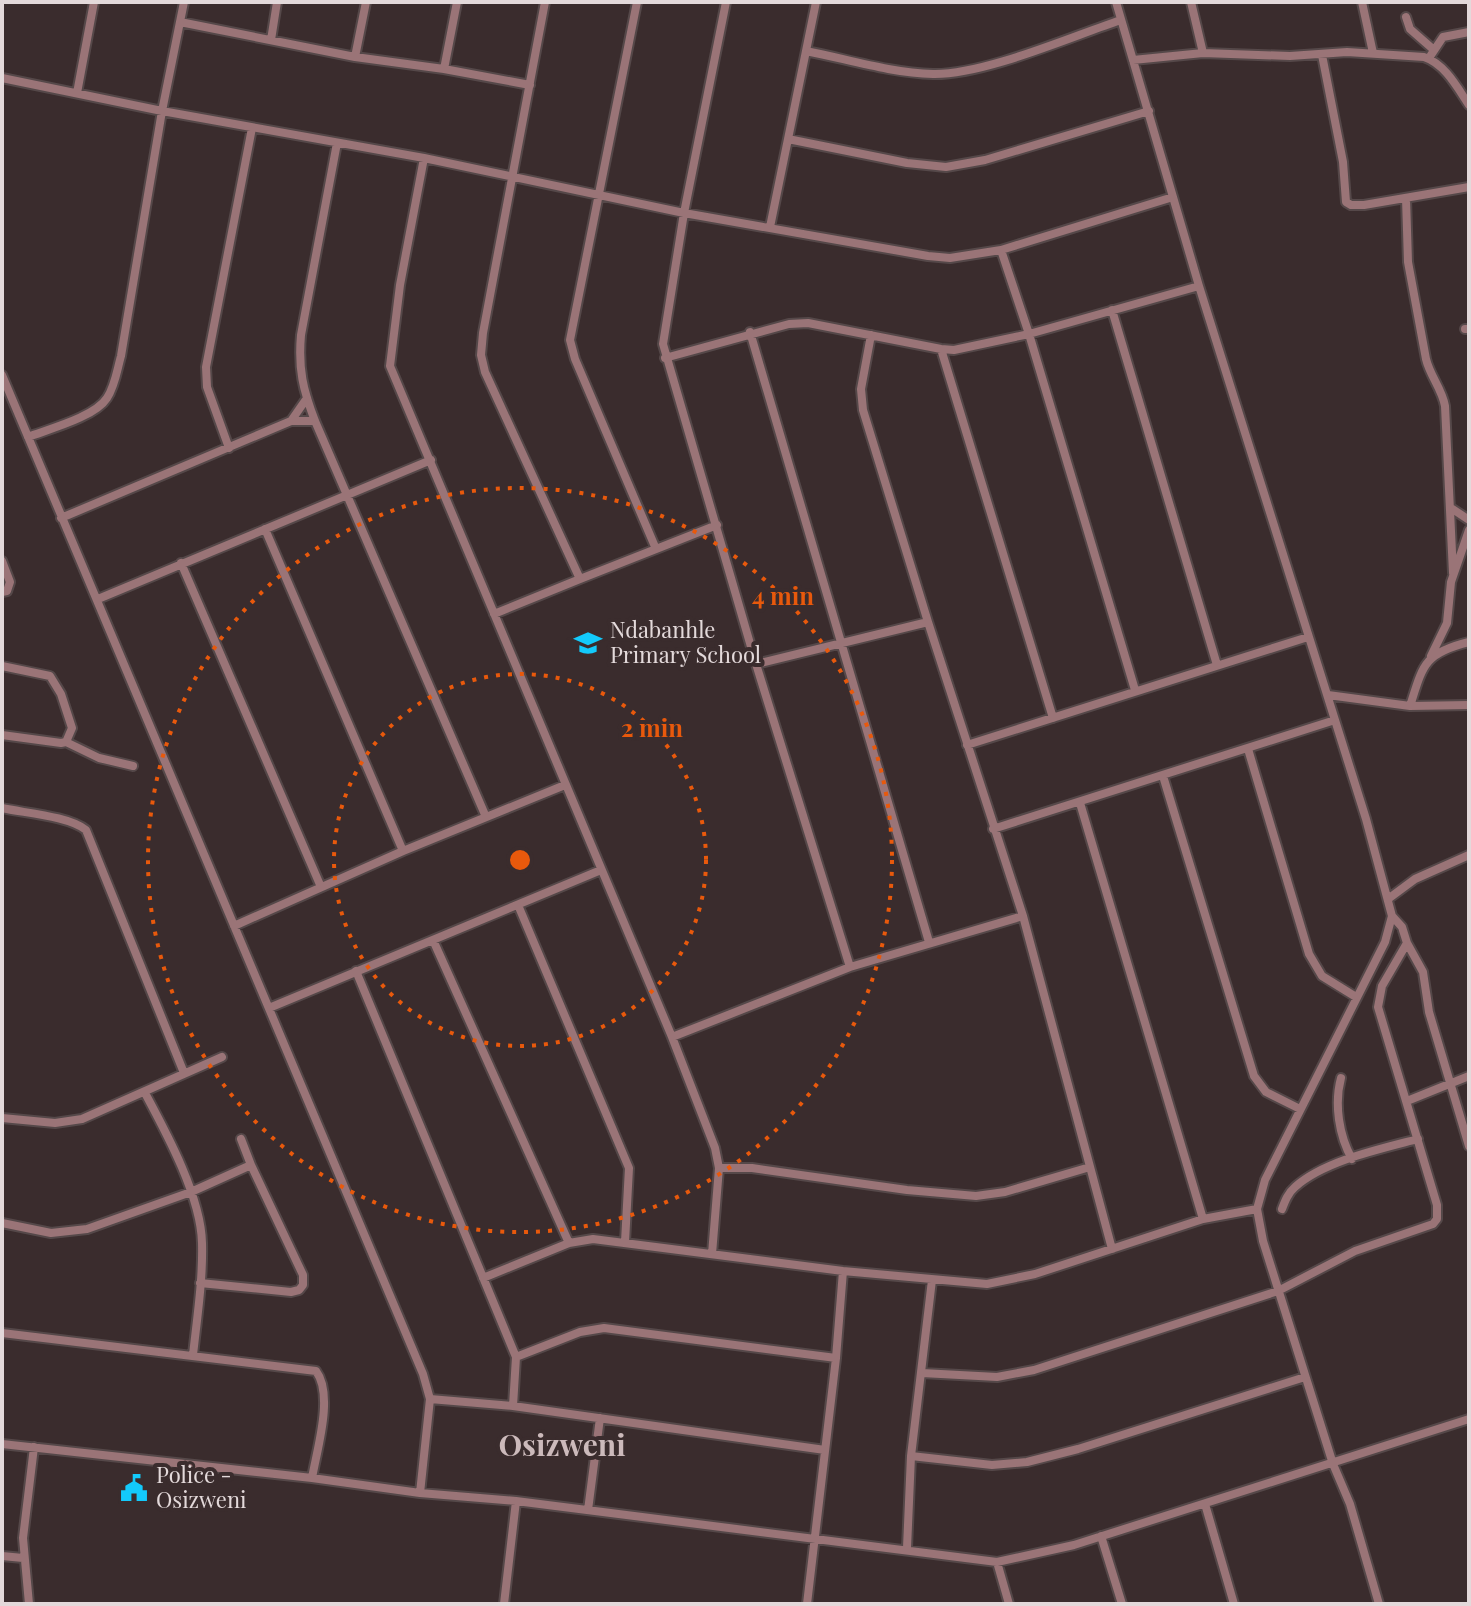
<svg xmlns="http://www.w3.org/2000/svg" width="1471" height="1606" viewBox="0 0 1471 1606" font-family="'Playfair Display',serif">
  <rect width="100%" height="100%" fill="#3a2c2d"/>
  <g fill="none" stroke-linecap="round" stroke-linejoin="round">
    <g stroke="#554849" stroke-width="12">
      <path id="minor" d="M545 2 483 333 481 355 485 372 580 579 717 525
        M637 2 570 340 575 359 656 549
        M726 2 684 213 663 344 756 664 850 967 1023 916
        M1116 2 1199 286 1366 819 1392 916 1385 942 1265 1180 1257 1209 1263 1241 1333 1464 1350 1504 1379 1604
        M1191 2 1203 53
        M1362 2 1373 53
        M1406 17 1410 29 1434 50
        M180 22 355 57 444 69 530 85
        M271 40 277 2
        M806 51C847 59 891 73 933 74 984 75 1070 37 1121 20
        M1322 55 1343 162 1346 202 1351 205H1364L1469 187
        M355 57 366 2
        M1429 58 1443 37 1469 32
        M1133 60 1203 53 1290 56 1347 52 1424 57C1445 64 1457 87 1469 105
        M444 69 457 2
        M2 78 162 111 424 158 684 213 928 256 950 258 1001 250 1173 197
        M77 93 94 2
        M788 139 907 163 946 167 985 160 1149 111
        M337 143 301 335C298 369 303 390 315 421L486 817
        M424 158 400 285 390 366 672 1037 715 1148 719 1168 712 1254
        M1406 198 1408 262 1426 359C1430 376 1442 389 1445 406L1453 573
        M770 227 816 2
        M1001 250 1029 334 1135 690
        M1112 310 1217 665
        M1465 329H1469
        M750 332 929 942
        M871 335 861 389 863 410 928 622 1023 916 1112 1249
        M941 349 1053 718
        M665 358 789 324 808 323 941 349 954 350 1029 334 1199 286
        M2 375 423 1374 430 1399 420 1493
        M291 421 307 398
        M28 437C49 429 95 417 107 398 115 386 117 370 121 356L162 111 184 2
        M229 448 207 387 206 367 252 128
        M1451 508 1469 520
        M61 518 291 421H315
        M265 529 403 851
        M2 561 10 582 7 591 2 592
        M181 563 321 887
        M98 599 431 460
        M494 614 580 579
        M1431 656 1447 623 1451 582 1469 530
        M756 664 928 622
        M2 666 50 676 61 694 72 728 66 742 61 743 2 735
        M1328 695 1410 706 1469 705
        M1410 706C1423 665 1424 653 1469 642
        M66 742 99 758 133 766
        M967 745 1308 637
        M1248 749 1309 954 1322 976 1356 997
        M1163 776 1254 1076 1266 1092 1300 1109
        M1080 803 1203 1219
        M2 808C24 813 69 816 86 830L184 1073
        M993 829 1335 720
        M1388 899 1415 879 1469 855
        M518 905 629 1168 625 1242
        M234 926 403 851 565 785
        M433 940 569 1243
        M1407 943 1423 972 1429 1012 1469 1146
        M356 971 516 1357 513 1406
        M269 1008 601 870
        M672 1037 850 967
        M1341 1078C1334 1104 1339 1136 1352 1159
        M145 1093C167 1134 201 1197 202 1243 203 1280 197 1318 193 1355
        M1407 1101 1469 1076
        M2 1118 55 1123 82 1119 222 1057
        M719 1168H752L907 1190 976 1196 1005 1192 1090 1167
        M1282 1209C1285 1201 1288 1193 1295 1187 1324 1161 1380 1149 1418 1139
        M2 1223 51 1233 87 1229 191 1192 251 1165
        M483 1278 569 1243 593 1239 843 1271 987 1284 1035 1274 1203 1219 1257 1209
        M200 1283 291 1292 299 1290 303 1285V1275L251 1165 241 1139
        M2 1333 316 1371C334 1395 317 1449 312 1478
        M516 1357 580 1332 604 1328 836 1358
        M922 1373 997 1377 1034 1370 1278 1291 1355 1251 1433 1224 1437 1219V1205L1378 1007 1382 986 1407 943 1402 927 1392 916
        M430 1399 513 1406 825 1450
        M2 1444 312 1478 420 1493 516 1501 997 1562 1074 1545 1469 1419
        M911 1456 992 1465 1027 1462 1078 1449 1305 1377
        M1205 1504 1234 1604
        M588 1510 600 1418
        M1101 1536 1122 1604
        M907 1548 911 1456 932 1280
        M2 1556 23 1558
        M997 1562 1009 1604
        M29 1604 23 1538 34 1447
        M504 1604 516 1501
        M807 1604 836 1358 843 1271"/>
    </g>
    <use href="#minor" stroke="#9a7477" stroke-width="8"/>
  </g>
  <g fill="none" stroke="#e8590c" stroke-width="4" stroke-dasharray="4 8">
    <circle cx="520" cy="860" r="186"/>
    <circle cx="520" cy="860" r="372"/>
  </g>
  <defs>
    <g id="school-bare" transform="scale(2.16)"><path d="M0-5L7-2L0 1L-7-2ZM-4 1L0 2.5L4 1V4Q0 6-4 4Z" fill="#13cafb" stroke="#3a2c2d" stroke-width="2.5" paint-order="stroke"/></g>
    <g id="civic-bare" transform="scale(2.16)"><path d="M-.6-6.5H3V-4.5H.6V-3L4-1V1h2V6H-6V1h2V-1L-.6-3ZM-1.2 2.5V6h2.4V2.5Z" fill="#13cafb" stroke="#3a2c2d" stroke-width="2.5" paint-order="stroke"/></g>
  </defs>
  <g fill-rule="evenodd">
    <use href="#school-bare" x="588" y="643"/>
    <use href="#civic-bare" x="134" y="1488"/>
  </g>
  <g text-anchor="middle" stroke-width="8" stroke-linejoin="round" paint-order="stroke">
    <g font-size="22" fill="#e3d9da" stroke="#3a2c2d" text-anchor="start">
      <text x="610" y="638">Ndabanhle<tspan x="610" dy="25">Primary School</tspan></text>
      <text x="156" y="1483">Police -<tspan x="156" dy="25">Osizweni</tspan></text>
    </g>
    <g font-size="30" font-weight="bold" fill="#ccbabb" stroke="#3a2c2d">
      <text x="562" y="1456">Osizweni</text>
    </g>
  </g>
  <circle cx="520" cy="860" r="12" fill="#e8590c" stroke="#3a2c2d" stroke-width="4"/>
  <g font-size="24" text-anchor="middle" font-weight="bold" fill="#e8590c" stroke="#3a2c2d" stroke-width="8" stroke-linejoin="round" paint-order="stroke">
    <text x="783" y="605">4 min</text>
    <text x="652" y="737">2 min</text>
  </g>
  <rect width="1471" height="1606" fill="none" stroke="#e3d9da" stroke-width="8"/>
</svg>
